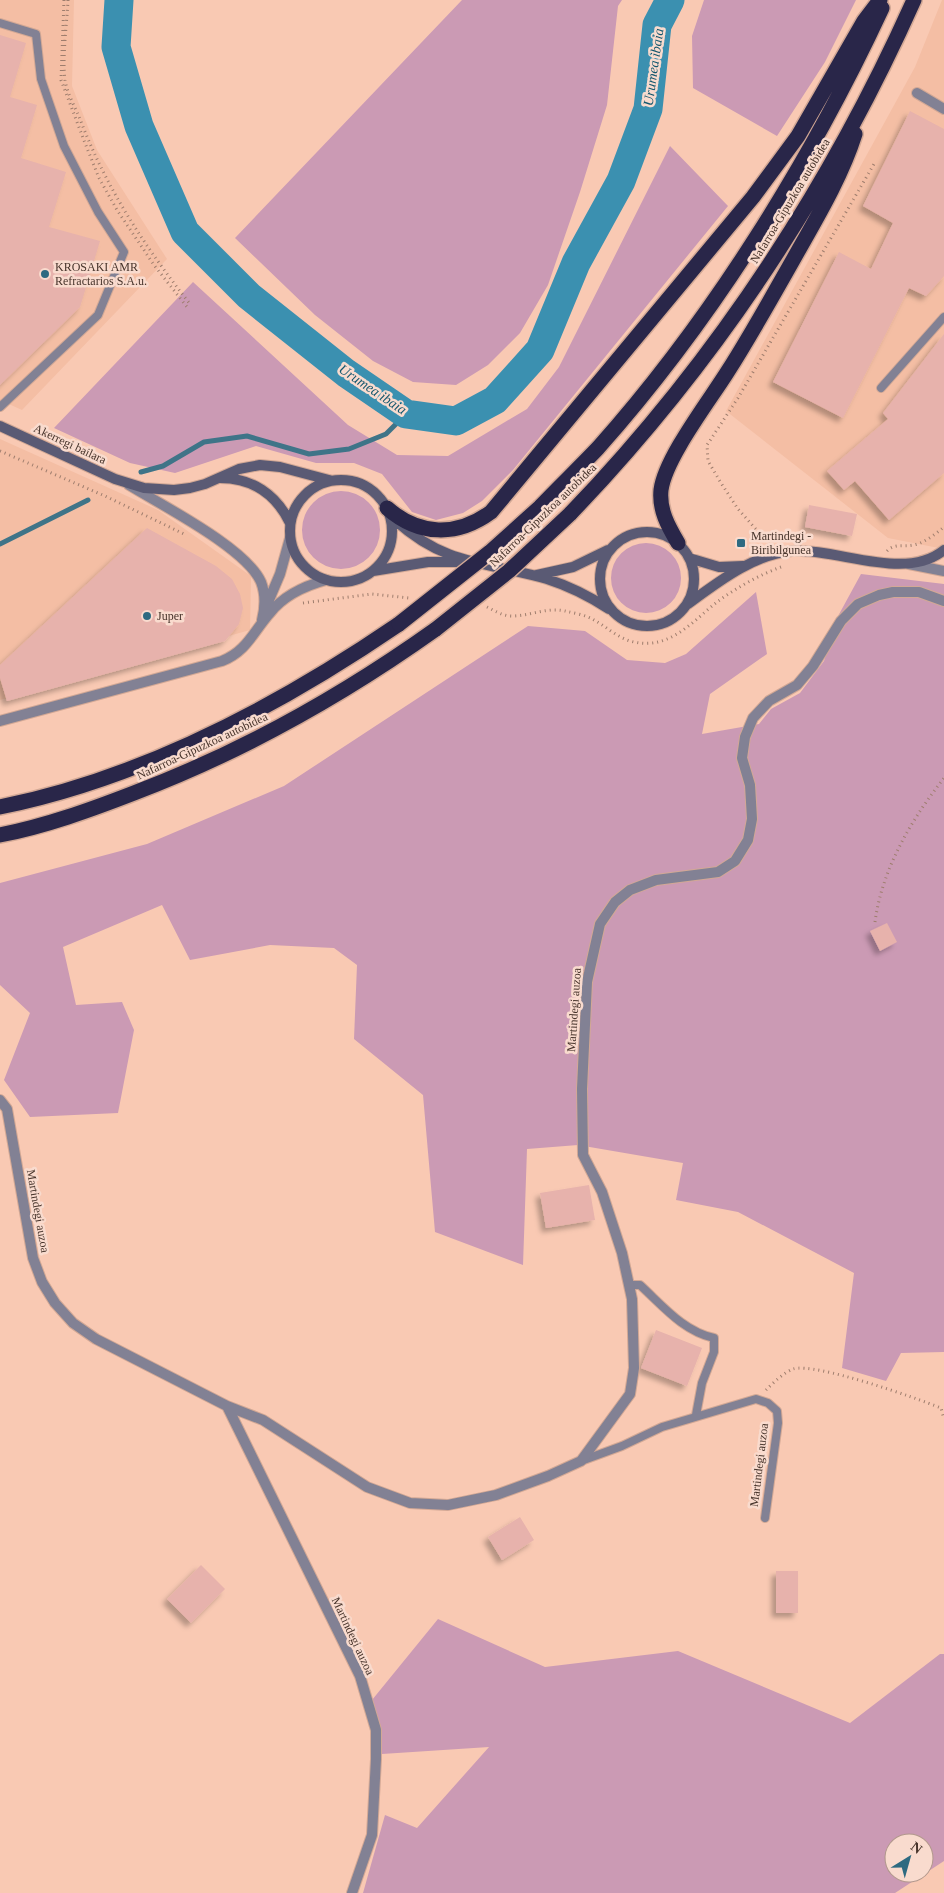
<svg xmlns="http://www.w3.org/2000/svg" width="944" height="1893" viewBox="0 0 944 1893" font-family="Georgia,serif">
  <defs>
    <filter id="shadow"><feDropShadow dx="-4.5" dy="4.5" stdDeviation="2.5" flood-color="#0004"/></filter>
  </defs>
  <rect width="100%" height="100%" fill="#f9c9b3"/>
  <path fill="#f4bea4" d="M0 0H74L72 86 97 150 167 259 22 410 0 400Z
    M942 0H944V549L888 538 726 411 915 67Z
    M0 439 158 510 251 576 250 630 0 700Z"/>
  <path fill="#cb9ab4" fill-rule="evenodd" d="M462 0H622L618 6 607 105 580 192 548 285 520 333 488 365 456 385 413 382 373 361 315 315 235 238Z
    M704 0H856L825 62 777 136 693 88 692 36Z
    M670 146 728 206 513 470 482 501 463 513 436 520 412 512 382 474 354 463H316L256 446 175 473 130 463 54 428 193 282 348 425 397 455 448 456 527 409 559 367Z
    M302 530a39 39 0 1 1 78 0a39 39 0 1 1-78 0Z
    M611 578a35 35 0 1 1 70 0a35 35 0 1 1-70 0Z
    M861 574 944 584V1352L901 1353 886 1381 842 1368 854 1273 738 1212 676 1200 683 1163 578 1145 527 1149 523 1265 435 1232 423 1095 354 1039 357 965 334 948 270 945 190 960 162 905 63 947 76 1005 122 1002 134 1030 118 1113 30 1117 4 1080 30 1013 0 985V883L147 844 284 786 528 626 585 631 627 660 665 663 686 654 756 592 767 654 710 694 702 734 759 724 771 709 800 693 824 661 837 618Z
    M438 1619 545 1667 678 1651 850 1723 940 1654H944V1861L895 1893H363L385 1815 417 1828 489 1747 382 1754 372 1700ZM894 1843H924V1873H894Z"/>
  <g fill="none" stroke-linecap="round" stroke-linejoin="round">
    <path stroke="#3f7488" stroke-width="5" d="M141 472 163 466 204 442 247 436 309 454 349 449 386 434 406 414
      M0 544 88 500"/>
    <path stroke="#3b90b0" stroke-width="29" d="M119 0 116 47 139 126 185 232 249 296 346 373 406 414 456 421 495 400 540 350 576 263 621 181 648 109 657 25 670 0"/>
  </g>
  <path fill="#e7b2ac" filter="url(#shadow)" d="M0 35 26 43 10 97 37 105 21 158 66 172 49 227 100 241 80 307 0 385Z
    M910 111 944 129V276L926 296 909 288 843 418 773 382 839 252 871 269 893 223 863 206Z
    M944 334V473L889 520 855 481 844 490 827 471 888 419 883 413Z
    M809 505 857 514 852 536 805 527Z
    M147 528 216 566 232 579 240 594 243 608 239 624 225 641 7 701 0 678V665Z
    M887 923 897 942 880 951 870 931Z
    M589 1185 595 1220 546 1228 540 1193Z
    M656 1330 702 1348 687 1386 641 1368Z
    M520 1517 534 1540 502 1560 488 1537Z
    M201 1565 225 1589 191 1623 167 1599Z
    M776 1571H798V1613H776Z"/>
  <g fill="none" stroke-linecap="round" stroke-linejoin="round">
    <g stroke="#d2a895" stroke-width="10">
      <path id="lane" d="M0 23 36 34 41 79 64 146 98 212 124 252 98 315 0 407
        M881 388 944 317
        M629 1285H640C663 1306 683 1331 714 1338V1352L702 1383 696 1415
        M581 1461 622 1446 662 1427 756 1399 768 1403 777 1411 778 1423 765 1518"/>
    </g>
    <g stroke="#d2a895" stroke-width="12">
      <path id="street" d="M917 93 944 109
        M129 485C163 506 246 548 261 582 266 595 265 608 262 620
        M909 564 944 571
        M266 607 280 574 290 538
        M0 721 222 661C247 651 253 632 270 613 284 595 304 586 326 580
        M0 1100 7 1109 33 1258 42 1282 55 1303 73 1323 96 1339 227 1406 360 1676 376 1730V1759L372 1835 352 1893
        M227 1406 263 1420 367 1487 410 1503 448 1505 496 1495 548 1476 581 1461 630 1394 634 1368 632 1299 622 1253 602 1192 583 1155 582 1089 587 982 600 924 615 902 630 890 656 880 718 872 735 861 748 840 752 819 750 785 742 758 745 737 753 718 769 701 797 685 813 666 841 621 858 604 879 595 893 592H919L944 601"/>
    </g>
    <g stroke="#d2a895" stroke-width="12">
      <path id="secondary" d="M0 426 115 479 144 488 174 490 190 488 205 484 239 469 260 465 280 467 329 480
        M220 478C252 478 276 494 290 523
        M290 531a51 51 0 1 1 102 0a51 51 0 1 1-102 0Z
        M396 521C446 566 487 562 547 579 569 586 589 596 609 609
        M600 579a47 47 0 1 1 94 0a47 47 0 1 1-94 0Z
        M689 558 719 567 743 566
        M373 571 428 562H459
        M537 575 573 567 608 550
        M688 604C718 582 754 554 792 551 838 548 905 582 944 550"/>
    </g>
    <g stroke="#d2a895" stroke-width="18">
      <path id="highway" d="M540 507C559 487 579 468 598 448 712 320 810 163 882 8
        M387 508C419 536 457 537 491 512L753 197 798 136 864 21 880 0
        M570 514C714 364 829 190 914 0
        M678 543C668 526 659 510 661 490 665 458 710 400 728 371 751 335 772 297 793 260 816 219 841 178 855 134
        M0 807C144 778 279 706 399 624
        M0 835C46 826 90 810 134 793 242 752 342 696 436 629"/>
    </g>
    <path stroke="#9e7d6d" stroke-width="3" stroke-dasharray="1 4" stroke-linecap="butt" d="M64 0 61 80 85 143 99 178 117 210 154 265 187 307
      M68 0C67 23 62 58 65 80 67 93 75 107 80 119 107 190 144 245 190 304
      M0 451 105 496 184 534
      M769 544 738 509 721 483 708 461 707 445 738 398 874 164
      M887 551C895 543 903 547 913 545 925 543 935 534 944 527
      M303 603 372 594 409 598
      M487 607C495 611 503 616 512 616 530 616 546 607 565 611 574 613 586 615 594 620 607 627 619 639 634 642 670 650 693 621 717 602 736 588 759 575 781 567
      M875 922C882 869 911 820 944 778
      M766 1390C773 1383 783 1373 793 1369 815 1362 916 1398 941 1408L944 1419"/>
    <use href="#lane" stroke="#828194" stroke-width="8"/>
    <use href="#street" stroke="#828194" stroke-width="10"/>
    <use href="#secondary" stroke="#5a5a74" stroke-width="10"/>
    <use href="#highway" stroke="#292649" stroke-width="15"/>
    <g stroke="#d2a895" stroke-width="18" stroke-linecap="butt">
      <path id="highway-bridge" d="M399 624 490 552 540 507
        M436 629 509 571 570 514"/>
    </g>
    <use href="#highway-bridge" stroke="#292649" stroke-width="15"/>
  </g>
  <g fill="#2e6a81" stroke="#f9dbce" stroke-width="2">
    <circle cx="45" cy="274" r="5"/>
    <rect x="736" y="538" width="10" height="10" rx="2.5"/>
    <circle cx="147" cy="616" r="5"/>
  </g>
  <g text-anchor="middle" stroke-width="5" stroke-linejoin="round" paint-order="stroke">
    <g font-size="12" fill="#47342b" stroke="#f9dbce">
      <text transform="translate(790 201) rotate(-59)" y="4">Nafarroa-Gipuzkoa autobidea</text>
      <text transform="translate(70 444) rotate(25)" y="4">Akerregi bailara</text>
      <text transform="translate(543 515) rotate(-44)" y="4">Nafarroa-Gipuzkoa autobidea</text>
      <text transform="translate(202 746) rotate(-25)" y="4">Nafarroa-Gipuzkoa autobidea</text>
      <text transform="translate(574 1010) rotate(-86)" y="4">Martindegi auzoa</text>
      <text transform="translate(38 1211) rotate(80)" y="4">Martindegi auzoa</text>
      <text transform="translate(759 1465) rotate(-83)" y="4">Martindegi auzoa</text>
      <text transform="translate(353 1636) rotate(65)" y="4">Martindegi auzoa</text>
    </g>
    <g font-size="12" fill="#47342b" stroke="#f9dbce" text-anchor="start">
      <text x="55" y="271">KROSAKI AMR<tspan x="55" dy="14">Refractarios S.A.u.</tspan></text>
      <text x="751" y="540">Martindegi -<tspan x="751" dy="14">Biribilgunea</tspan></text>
      <text x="157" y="620">Juper</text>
    </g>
    <g font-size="14" font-style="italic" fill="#14576e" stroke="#f9dbce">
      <text transform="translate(653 67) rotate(-82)" y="5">Urumea ibaia</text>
      <text transform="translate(373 389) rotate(34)" y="5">Urumea ibaia</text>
    </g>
  </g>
  <g transform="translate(909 1858) rotate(37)"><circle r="24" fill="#f9dbce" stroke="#b2988d"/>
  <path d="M0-4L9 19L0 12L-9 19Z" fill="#2e6a81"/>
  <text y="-8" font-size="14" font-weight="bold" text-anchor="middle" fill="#47342b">N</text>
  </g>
</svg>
